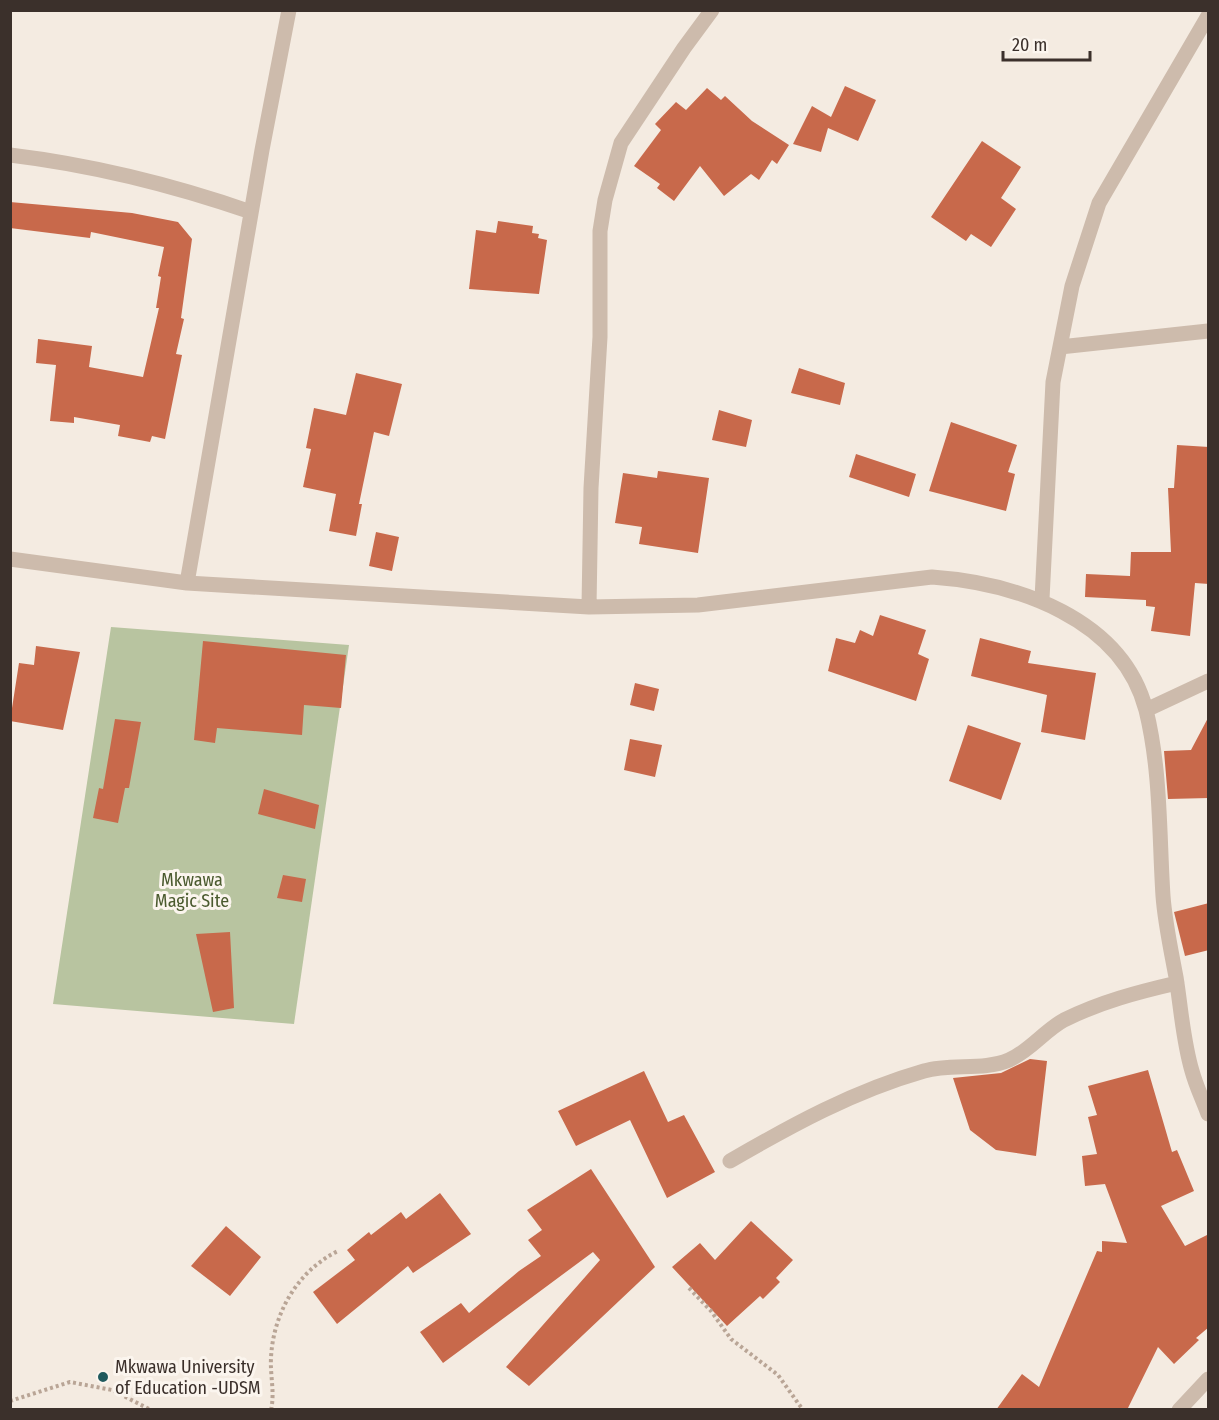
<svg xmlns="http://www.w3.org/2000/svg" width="1219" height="1420" viewBox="0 0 1219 1420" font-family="'Fira Sans Condensed',sans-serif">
  <rect width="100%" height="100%" fill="#f4ebe1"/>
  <path fill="#b8c4a0" d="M111 627 349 645 294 1024 53 1004Z"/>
  <path fill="#c8694b" d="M845 86 876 100 858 141 828 128 821 152 793 144 812 106 831 117Z
    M707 88 721 100 725 96 752 121 789 145 777 164 772 160 759 180 751 174 724 196 700 166 674 201 657 188 660 184 634 166 661 130 655 124 676 102 686 110Z
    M982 141 1021 167 1001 198 1016 209 991 247 971 234 966 241 931 217Z
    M10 202 132 213 178 222 192 239 181 318 184 319 176 354 182 355 165 439 152 436 150 442 118 436 120 425 74 417V423L50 421 56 365 36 363 38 339 92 346 89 367 143 377 159 308H156L161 277 158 276 164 247 91 232 90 238 10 228Z
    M498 221 533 226 532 233 539 234 538 238 547 240 539 294 469 289 476 230 496 233Z
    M799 368 845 383 840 405 791 393Z
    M356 373 402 384 389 436 374 432 359 504H362L356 536 329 531 336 494 303 487 311 449 306 448 314 408 346 415Z
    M719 410 752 420 746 447 712 440Z
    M951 422 1017 445 1008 472 1015 474 1006 511 929 491Z
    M1177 445 1209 447V584L1195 583 1190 636 1151 631 1155 607 1146 606V600L1085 597 1086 574 1130 576 1131 552H1171L1168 488H1174Z
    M856 454 916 474 909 497 849 477Z
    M658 471 709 478 698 553 639 544 642 527 615 523 623 473 657 478Z
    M376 532 399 537 392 571 369 566Z
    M880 615 926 630 918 654 929 659 916 701 828 671 836 638 855 643 860 630 873 636Z
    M980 638 1031 651 1028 663 1096 673 1085 740 1041 732 1047 695 971 676Z
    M203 641 346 655 341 708 304 705 302 735 217 728 215 743 194 740Z
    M36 646 80 652 63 730 10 721 19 663 34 665Z
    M635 683 659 689 654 711 630 705Z
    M1209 716V798L1168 799 1164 751 1191 750Z
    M115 719 141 722 129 788H125L118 823 93 818 99 788 103 789Z
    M968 725 1021 743 1001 800 949 781Z
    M630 739 662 745 655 777 624 770Z
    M264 789 319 805 315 829 258 814Z
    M283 875 306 879 302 902 277 898Z
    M1209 903V950L1185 956 1174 912Z
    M230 932 234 1008 213 1012 196 934Z
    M1030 1059 1047 1061 1036 1156 996 1150 970 1130 953 1078 1001 1073Z
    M1148 1070 1172 1152 1177 1150 1194 1191 1161 1206 1185 1246 1209 1234V1327L1196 1338 1199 1340 1174 1364 1158 1347 1127 1410H996L1022 1374 1039 1387 1097 1251 1102 1252V1241L1127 1243 1105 1184 1085 1186 1082 1156 1097 1154 1088 1117 1097 1115 1088 1086Z
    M644 1071 668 1122 684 1115 715 1172 667 1198 630 1120 576 1146 558 1111Z
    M591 1169 655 1267 529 1386 506 1367 600 1260 593 1252 443 1363 420 1332 461 1303 469 1313 519 1271 541 1256 528 1240 542 1230 527 1210Z
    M440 1193 471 1234 413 1273 408 1266 337 1324 313 1292 355 1260 347 1250 369 1232 371 1235 401 1212 406 1219Z
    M751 1221 793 1260 776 1278 780 1282 763 1299 760 1296 727 1326 672 1267 700 1243 715 1260Z
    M226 1226 261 1257 230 1296 191 1266Z"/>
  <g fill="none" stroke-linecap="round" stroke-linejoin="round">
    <path stroke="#b9a596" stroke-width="4" stroke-dasharray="3 3" stroke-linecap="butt" d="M689 1288 711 1311 731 1339 778 1375 803 1410
      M10 1401 70 1382 112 1390 151 1410
      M271 1410C275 1392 270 1376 271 1358 273 1314 297 1271 338 1251"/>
    <path stroke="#cdbbac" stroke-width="15" d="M10 155C93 165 173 185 251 212
      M1060 347 1208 331
      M10 559 187 583 589 607 698 605 932 577C1016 583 1122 618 1146 710 1161 771 1159 834 1163 896 1165 923 1171 950 1176 977 1181 1008 1183 1041 1192 1071 1196 1086 1203 1100 1208 1114
      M187 583 262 150 289 10
      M1042 599 1053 382 1072 286 1099 203 1208 16
      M589 607 591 488 600 337V231L605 200 621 143 684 48 712 10
      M1146 710 1208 681
      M730 1161C792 1125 854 1091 924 1071 951 1063 983 1071 1009 1060 1030 1051 1044 1031 1064 1020 1100 1002 1138 992 1177 983
      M1179 1410 1208 1379"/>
  </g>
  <circle fill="#1f5a5e" stroke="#fbf5ee" stroke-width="2" cx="103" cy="1377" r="6"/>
  <g text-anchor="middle" stroke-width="6" stroke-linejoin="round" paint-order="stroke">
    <g font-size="18" fill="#4a5a2e" stroke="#fbf5ee">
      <text x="192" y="886">Mkwawa<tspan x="192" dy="21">Magic Site</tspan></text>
    </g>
    <g font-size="18" fill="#3b302b" stroke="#fbf5ee" text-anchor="start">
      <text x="115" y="1373">Mkwawa University<tspan x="115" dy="21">of Education -UDSM</tspan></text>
    </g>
  </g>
  <rect width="1219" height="1420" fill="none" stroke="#3b302b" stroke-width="24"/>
  <path d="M1003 51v9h87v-9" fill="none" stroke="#3b302b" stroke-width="3"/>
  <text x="1012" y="51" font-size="18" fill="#3b302b" stroke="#fbf5ee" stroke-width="4.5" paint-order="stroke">20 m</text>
</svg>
